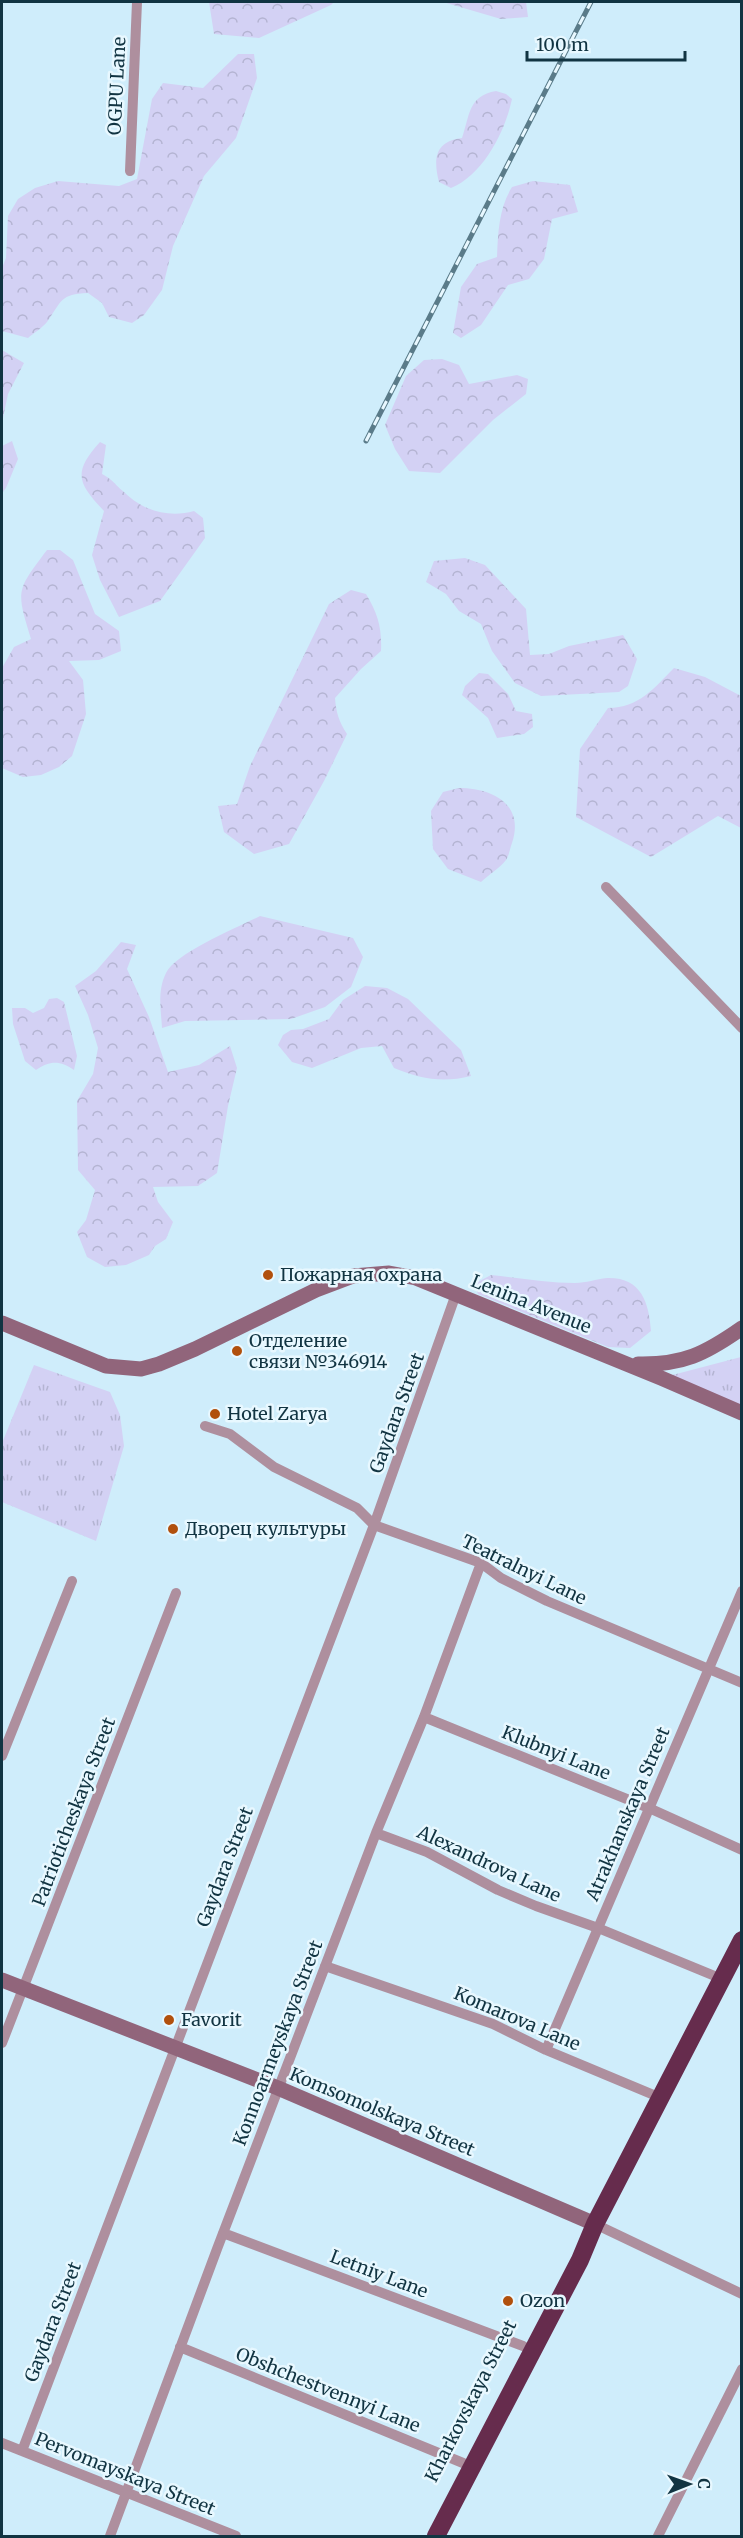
<svg xmlns="http://www.w3.org/2000/svg" width="743" height="2538" viewBox="0 0 743 2538" font-family="Merriweather,serif">
  <defs>
    <pattern id="forest-crowns" width="20" height="18" patternUnits="userSpaceOnUse" patternTransform="scale(1.5)"><rect width="20" height="18" fill="#d3d1f4"/><path d="M2 6a3 3 0 1 1 6 0M12 15a3 3 0 1 1 6 0" fill="none" stroke="#b4b4d2"/></pattern>
    <pattern id="park-tufts" width="24" height="20" patternUnits="userSpaceOnUse" patternTransform="scale(1.5)"><rect width="24" height="20" fill="#d3d1f4"/><path d="M3 7l-1-3M5 7V3M7 7l1-3M15 17l-1-3M17 17v-4M19 17l1-3" fill="none" stroke="#b4b4d2"/></pattern>
  </defs>
  <rect width="100%" height="100%" fill="#cfedfb"/>
  <path fill="url(#forest-crowns)" d="M209 2H334L331 5 259 38 214 34Z
    M443 2H526L528 17 501 19Z
    M238 54H254L257 78 236 138 204 176 173 246 162 290 144 315 132 323 109 317 102 303 88 293C60 294 62 301 47 322 42 328 34 333 28 338L2 331V268L6 258 8 216 18 199 35 188 58 181 119 186 137 179 152 99 163 83 203 88Z
    M496 91 506 94 512 99C505 132 483 175 451 188L439 182C433 159 435 141 462 138 470 115 468 96 496 91Z
    M533 181 570 185 578 212 552 219 544 259 529 279 508 285 481 325 461 338 453 333 461 287 477 264 497 257C498 232 499 208 512 187Z
    M2 350 24 363 8 394 2 423Z
    M442 359 459 365 469 384 517 375 528 379 526 394 493 420 440 473 409 471 395 449 385 425 406 376 424 360Z
    M12 441 18 459 6 488 2 493V446Z
    M100 442 106 445 102 474C115 481 114 484 124 492 143 511 169 518 194 511L203 518 205 538 160 601 119 617 100 580 92 555 104 511C78 483 72 473 100 442Z
    M47 550H60L73 560 95 614 119 631 121 651 99 660 69 661 83 680 86 714 72 756 59 767 41 775 23 777 2 768V668L14 647 31 639C16 590 16 591 47 550Z
    M465 558 485 565 526 609 530 655 549 654 569 646 623 635 637 659 628 686 619 692 541 696 515 683 492 651 481 624 459 611 446 594 426 582 434 561Z
    M351 590 366 594C378 614 382 628 381 651L361 669 335 698C336 712 339 722 347 734L324 781 289 844 254 854 224 832 218 806 237 804 250 766 329 604Z
    M674 668 705 677 741 696V828L718 816 651 857 576 817 580 749 608 708C639 708 654 688 674 668Z
    M479 673 488 674 508 694 516 711 532 714 533 727 524 734 497 738 488 718 462 695 465 686Z
    M459 788C492 788 525 804 512 843 510 848 509 856 506 860 499 869 488 875 481 882L448 869 433 849 431 811 443 792Z
    M260 916 353 938 363 957 351 987 325 1007 291 1019 185 1021 162 1028C161 1010 157 991 166 973 175 953 238 927 260 916Z
    M121 942 136 945 127 969 149 1017 168 1072 199 1065 230 1046 237 1068 228 1106 217 1173 198 1186 153 1187 158 1202 173 1222 166 1239 155 1246 149 1255 126 1265 105 1267 87 1257 77 1232 86 1220 95 1190 78 1170 77 1101 93 1074 98 1048 88 1015 75 986 96 971Z
    M365 986 387 988 408 999 461 1050 471 1076C443 1083 420 1079 394 1068L382 1046 361 1048 312 1068 292 1062 278 1045 283 1035 291 1030 303 1029 329 1019 343 1000Z
    M57 998 64 1002 77 1056 74 1070C60 1061 51 1060 36 1070L25 1061 13 1024 12 1008H25L33 1013 44 1008 49 999Z
    M491 1275C519 1278 547 1283 575 1283 586 1283 596 1279 607 1278 641 1277 649 1302 651 1331L630 1348 608 1347 478 1294 474 1284Z"/>
  <path fill="url(#park-tufts)" d="M741 1357V1413L661 1378Z
    M34 1365 110 1392 120 1415 124 1446 96 1541 2 1502V1443Z"/>
  <g fill="none" stroke-linecap="round" stroke-linejoin="round">
    <path stroke="#ae8f9e" stroke-width="10" d="M130 171 137 2
      M606 887 742 1028
      M205 1426 230 1434 274 1467 357 1508 374 1525 481 1563 501 1578 547 1601 742 1683
      M424 1717 649 1808 742 1850
      M2 1756 72 1581
      M376 1833 427 1852 498 1890 536 1906 598 1928 722 1979
      M325 1966 493 2024 546 2050 661 2098
      M2 2043 176 1593
      M546 2050 742 1591
      M595 2224 742 2294
      M223 2233 523 2346
      M180 2347 463 2463
      M2 2443 236 2536
      M22 2451 374 1525 456 1294
      M110 2536 217 2249 376 1833 424 1717 481 1563
      M658 2536 742 2369"/>
    <path stroke="#91657b" stroke-width="15" d="M2 1323 106 1366 141 1369 159 1364 195 1349 316 1290 353 1276 389 1273 416 1278 661 1378 742 1413
      M638 1364C683 1365 705 1354 742 1328
      M2 1980 278 2088 595 2224"/>
    <path stroke="#662c4d" stroke-width="18" d="M436 2536 580 2260 595 2224 742 1940"/>
    <g stroke="#5a7b89" stroke-width="5">
      <path id="rail" d="M366 441 591 2"/>
    </g>
    <use href="#rail" stroke="#e8f8ff" stroke-width="3" stroke-dasharray="9" stroke-linecap="butt"/>
  </g>
  <g fill="#b1500d" stroke="#e8f8ff" stroke-width="2">
    <circle cx="268" cy="1275" r="6"/>
    <circle cx="237" cy="1351" r="6"/>
    <circle cx="215" cy="1414" r="6"/>
    <circle cx="173" cy="1529" r="6"/>
    <circle cx="169" cy="2020" r="6"/>
    <circle cx="508" cy="2301" r="6"/>
  </g>
  <g text-anchor="middle" stroke-width="5" stroke-linejoin="round" paint-order="stroke">
    <g font-size="18" fill="#113442" stroke="#e8f8ff">
      <text transform="translate(117 86) rotate(-87)" y="6">OGPU Lane</text>
      <text transform="translate(531 1304) rotate(22)" y="6">Lenina Avenue</text>
      <text transform="translate(397 1413) rotate(-70)" y="6">Gaydara Street</text>
      <text transform="translate(524 1570) rotate(26)" y="6">Teatralnyi Lane</text>
      <text transform="translate(556 1753) rotate(22)" y="6">Klubnyi Lane</text>
      <text transform="translate(74 1812) rotate(-69)" y="6">Patrioticheskaya Street</text>
      <text transform="translate(628 1814) rotate(-67)" y="6">Atrakhanskaya Street</text>
      <text transform="translate(489 1864) rotate(25)" y="6">Alexandrova Lane</text>
      <text transform="translate(225 1867) rotate(-69)" y="6">Gaydara Street</text>
      <text transform="translate(517 2019) rotate(23)" y="6">Komarova Lane</text>
      <text transform="translate(278 2043) rotate(-69)" y="6">Konnoarmeyskaya Street</text>
      <text transform="translate(382 2112) rotate(23)" y="6">Komsomolskaya Street</text>
      <text transform="translate(379 2274) rotate(21)" y="6">Letniy Lane</text>
      <text transform="translate(53 2322) rotate(-69)" y="6">Gaydara Street</text>
      <text transform="translate(328 2390) rotate(22)" y="6">Obshchestvennyi Lane</text>
      <text transform="translate(471 2401) rotate(-63)" y="6">Kharkovskaya Street</text>
      <text transform="translate(125 2474) rotate(22)" y="6">Pervomayskaya Street</text>
    </g>
    <g font-size="18" fill="#113442" stroke="#e8f8ff" text-anchor="start">
      <text x="280" y="1281">Пожарная охрана</text>
      <text x="249" y="1347">Отделение<tspan x="249" dy="21">связи №346914</tspan></text>
      <text x="227" y="1420">Hotel Zarya</text>
      <text x="185" y="1535">Дворец культуры</text>
      <text x="181" y="2026">Favorit</text>
      <text x="520" y="2307">Ozon</text>
    </g>
  </g>
  <rect width="743" height="2538" fill="none" stroke="#113442" stroke-width="6"/>
  <g transform="translate(689 2484) rotate(89)" stroke="#e8f8ff" stroke-width="4.5" paint-order="stroke">
  <path d="M0-4.5L10 22L0 15L-10 22Z" fill="#113442"/>
  <text y="-9" font-size="16" font-weight="bold" text-anchor="middle" fill="#113442">С</text>
  </g>
  <path d="M527 51v9h158v-9" fill="none" stroke="#113442" stroke-width="3"/>
  <text x="536" y="51" font-size="18" fill="#113442" stroke="#e8f8ff" stroke-width="4.5" paint-order="stroke">100 m</text>
</svg>
